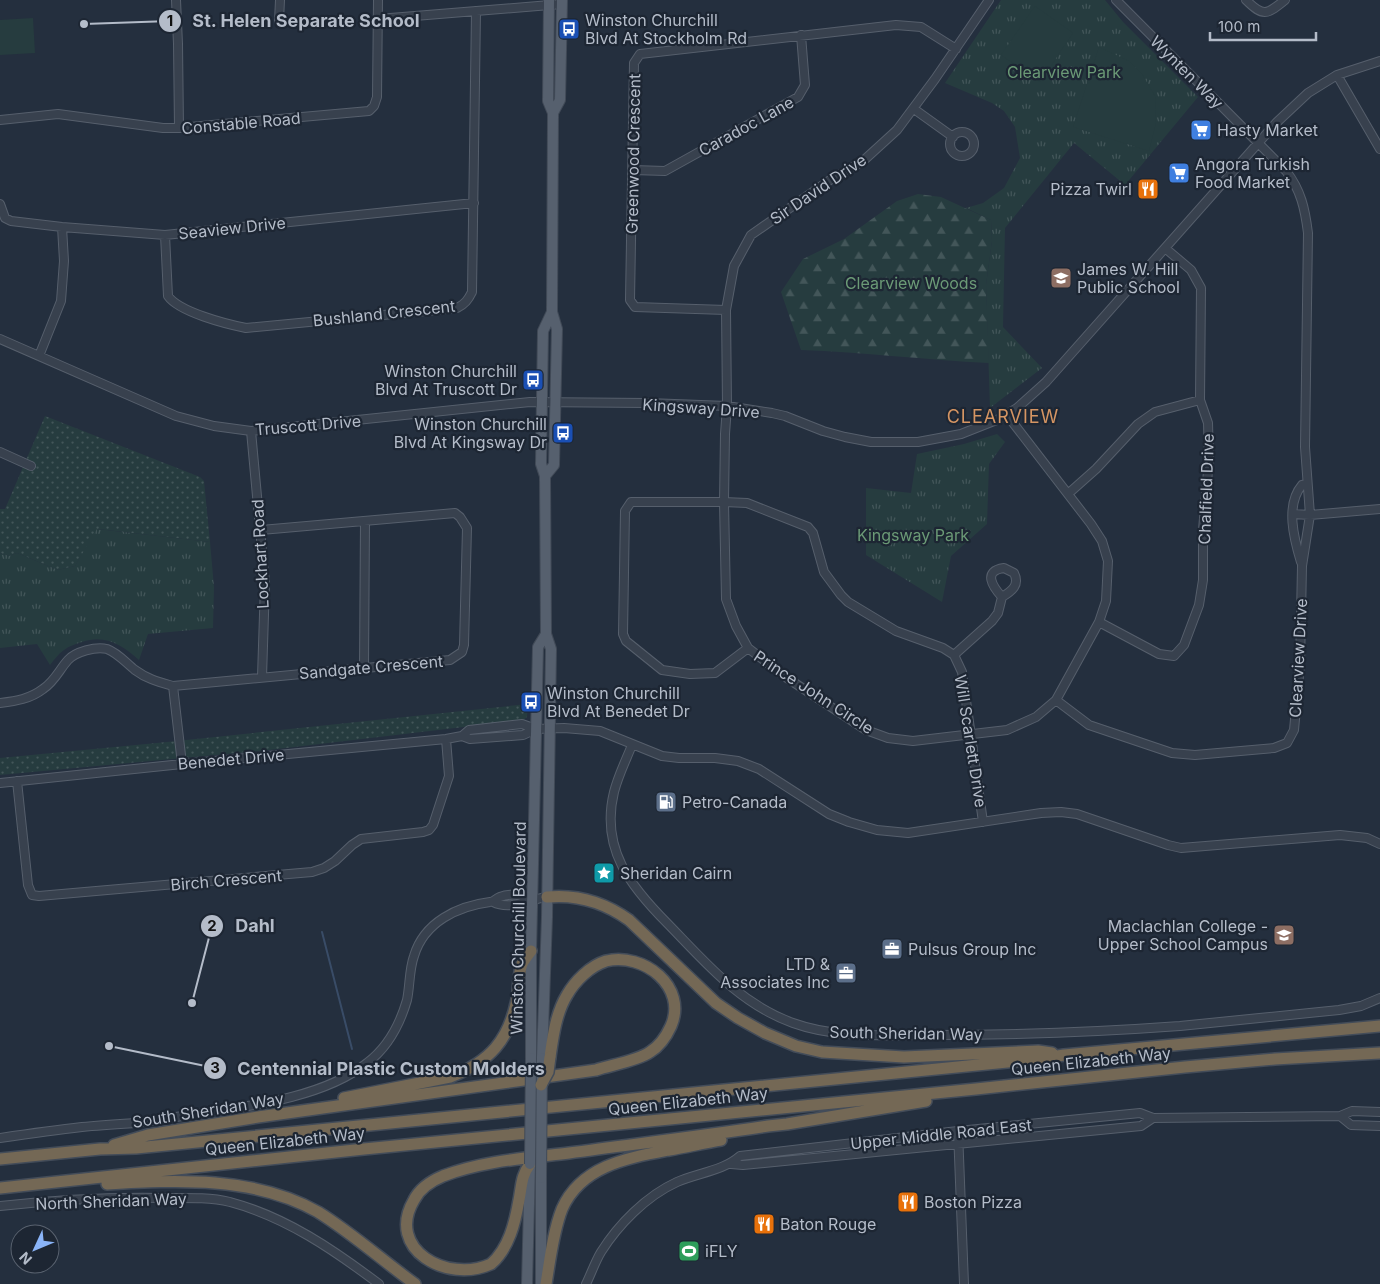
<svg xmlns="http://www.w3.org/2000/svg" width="1380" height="1284" viewBox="0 0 1380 1284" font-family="Inter,sans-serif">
  <defs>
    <pattern id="grass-dots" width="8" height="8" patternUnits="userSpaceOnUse" patternTransform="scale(1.25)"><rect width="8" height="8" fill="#263c3f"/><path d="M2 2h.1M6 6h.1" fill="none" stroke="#435659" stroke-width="1.8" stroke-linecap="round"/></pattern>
    <pattern id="forest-firs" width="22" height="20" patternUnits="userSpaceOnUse" patternTransform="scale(1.25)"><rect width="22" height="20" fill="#263c3f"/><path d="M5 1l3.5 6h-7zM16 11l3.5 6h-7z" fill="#435659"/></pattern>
    <pattern id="park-tufts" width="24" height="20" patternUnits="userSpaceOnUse" patternTransform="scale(1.25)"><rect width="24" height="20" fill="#263c3f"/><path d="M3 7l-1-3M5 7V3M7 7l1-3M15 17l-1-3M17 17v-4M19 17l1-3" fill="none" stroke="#435659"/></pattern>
  </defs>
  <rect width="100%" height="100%" fill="#242f3e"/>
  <path fill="url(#grass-dots)" d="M45 416 200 477 204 481 210 542 98 529 75 566 58 570 17 553 9 556 0 553V509H5Z
    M528 704 527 717 523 720 269 750 0 775V758L167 742Z"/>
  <path fill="url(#forest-firs)" d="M918 194 941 197 991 220 992 241 986 285 989 363C926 360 863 352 801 350L781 292 803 259 844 239 897 201Z"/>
  <path fill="url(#park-tufts)" d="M1001 0H1105L1123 22 1198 97 1125 185 1074 143 1005 228 1003 327 1042 368 990 408 986 285 992 241 991 220 966 208 983 203 1004 188 1020 158 1015 127 1004 111 992 103 945 83Z
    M997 434 1005 442 989 464 987 524 951 556 942 602 866 555V488L911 493 917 454 964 444Z
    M97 529 210 542 214 587 213 628 148 634 139 660C122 645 105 634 82 642 76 644 69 646 64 650 58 654 54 660 50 665L37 644 0 648V553L9 556 17 553 58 570 75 566Z"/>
  <path fill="#263c3f" d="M1035 6 1073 33 1040 82 1001 55Z
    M33 18 35 53 0 55V20Z
    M1099 47 1129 61 1142 74 1155 96 1156 123 1149 151 1073 127Z"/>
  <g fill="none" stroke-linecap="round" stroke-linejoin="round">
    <path stroke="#394c67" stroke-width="2" d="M322 932 352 1049"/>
    <g stroke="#565f6c" stroke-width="10">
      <path id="minor" d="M176 0 178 44 179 128
        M989 0 935 79 897 130 863 161 830 180 751 235 734 266 726 310 727 406 725 434 724 502 726 599 736 626 748 648 787 678 866 730 888 738 913 741 1007 730 1036 717 1056 700 1099 622 1106 601 1108 561 1102 541 1091 524 1007 415
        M1246 0C1264 18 1267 14 1285 0
        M378 19 562 4
        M279 21 280 0
        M1337 75 1380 149
        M914 109 953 137
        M0 120 58 114 163 128H179L369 111 374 106 377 97 378 0
        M950 144a12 12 0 1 1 24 0a12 12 0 1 1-24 0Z
        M633 170 665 171 798 97 805 85 801 35
        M0 204 5 218 11 221 62 227 165 235 474 203
        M165 235 168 296C179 312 226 324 246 328L457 308C465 304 468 300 472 292L476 11
        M726 310 635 307 630 300 634 63 640 54 896 25 921 27 956 49
        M0 339 176 416 214 426 251 431 530 402 648 403 727 406 772 413 785 416 823 431 845 437 871 442H918L961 434 999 419 1017 408 1046 382 1276 123 1308 93 1337 75 1380 61
        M39 356 61 301 64 261 62 227
        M251 431 265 583 262 677
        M0 452 31 466
        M1069 493 1096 469 1138 424 1155 412 1200 400
        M1293 514 1310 515 1380 509
        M1301 562C1294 539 1285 505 1302 485L1307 484
        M1004 568 1014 573C1020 585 1012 591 1002 597 993 587 982 571 1004 568Z
        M1099 622 1159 654 1174 656 1184 645 1199 605 1203 580V530L1209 459 1208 423 1200 400 1201 288 1191 270 1165 248
        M748 648 715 673 690 674 662 670 626 641 623 634 625 511 631 502H724L747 503 808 527 813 533 824 572 841 595 848 602 896 631 943 648 954 655 962 672 983 822
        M954 655 992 621 998 613 1002 597
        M364 668 365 521
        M173 686 182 764
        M1056 700 1089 725 1172 753 1195 755 1274 748 1287 743 1294 730 1300 665 1302 566 1310 515 1305 447 1308 233C1305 209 1301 190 1286 171L1116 0
        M0 703C16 701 30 699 43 689 55 681 59 670 68 660 75 652 96 646 107 649 118 653 126 663 135 670 147 679 159 682 173 686L450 660 462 652 464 645 467 528 460 517 455 513 261 530
        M462 736 470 739 523 735 536 729
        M632 745C626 760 618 776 614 792 600 849 631 887 668 924 706 963 740 1004 793 1023 837 1039 887 1035 933 1035 1015 1035 1098 1032 1180 1026 1233 1021 1286 1015 1339 1010L1361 1006 1380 998
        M17 781 28 885 32 895 39 896 312 872 324 868 335 861 352 845 361 839 423 832 429 830 433 825 449 776 446 739
        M0 783 182 764 446 739 462 736 469 730 522 724 536 729 564 728 600 731 662 756 679 758H715L738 761 759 769 829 814 849 822 877 830 908 833 1041 813 1061 812 1077 814 1168 845 1181 848 1340 835 1367 838 1380 844
        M493 902C511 911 529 899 547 897
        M1340 1116 1351 1125 1380 1126
        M958 1131 964 1284
        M0 1138C27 1134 55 1130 82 1127 100 1125 118 1124 135 1123 160 1120 185 1115 210 1112 259 1105 327 1095 367 1063 387 1048 400 1024 407 1000 410 986 409 970 414 956 424 922 458 906 490 902 494 902 495 899 500 897 510 893 523 895 533 899
        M731 1164 743 1165 1141 1126 1153 1118
        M0 1206C54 1200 108 1197 163 1198 185 1198 209 1197 230 1202 286 1217 334 1250 379 1284
        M586 1284C591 1274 595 1262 601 1252 618 1225 646 1196 677 1182 697 1173 723 1171 740 1156L958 1131 1140 1113 1153 1118 1340 1116 1352 1111 1380 1112"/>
    </g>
    <g stroke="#414a57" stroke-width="12">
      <path id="major" d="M553 113 560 100 562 0
        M545 476 554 465 557 329 552 312 553 113 548 101 549 0
        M531 1058V951L538 647 546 634
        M542 1058 547 917 551 649 546 634 545 476 541 464 543 331 552 312
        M541 1178V1284
        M527 1284 530 1164"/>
    </g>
    <g stroke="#434c59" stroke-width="14">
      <path id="highway" d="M547 897C578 894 604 902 629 920L716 1003 738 1018 765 1033 796 1046 822 1052 904 1057 1038 1051 1052 1053
        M344 1098 450 1077C490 1062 509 1040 517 999 519 988 518 974 522 964 524 960 528 955 531 951
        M114 1145 148 1135 258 1117 596 1070C611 1065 637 1061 650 1052 660 1046 666 1037 671 1026 688 987 644 952 606 961 590 966 575 981 567 995 556 1013 553 1036 550 1057
        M0 1159 100 1149 136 1148 1039 1059 1064 1055 1380 1026
        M530 1164C521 1176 522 1185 519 1200 515 1223 509 1248 491 1264 447 1284 385 1249 414 1200 420 1188 431 1181 443 1176 482 1161 527 1158 569 1153 635 1144 702 1136 768 1126L787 1124 926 1101
        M107 1184C177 1180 255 1176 318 1212 352 1233 383 1261 415 1284
        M0 1188 364 1149 976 1089 1185 1067 1275 1059 1380 1053
        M546 1284C550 1260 553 1232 562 1209 581 1166 627 1158 669 1150 686 1147 704 1143 721 1140"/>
    </g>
    <use href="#minor" stroke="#38414e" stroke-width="8"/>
    <use href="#major" stroke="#56606e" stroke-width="10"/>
    <use href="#highway" stroke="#746855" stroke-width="11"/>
    <g stroke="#414a57" stroke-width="12" stroke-linecap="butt">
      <path id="major-bridge" d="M530 1164 531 1058
        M541 1178 542 1058"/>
    </g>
    <g stroke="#434c59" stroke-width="14" stroke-linecap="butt">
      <path id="highway-bridge" d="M541 1085 548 1072 550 1057"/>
    </g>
    <use href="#major-bridge" stroke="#56606e" stroke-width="10"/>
    <use href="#highway-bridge" stroke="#746855" stroke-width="11"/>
  </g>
  <defs>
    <g id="bus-square" transform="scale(1.125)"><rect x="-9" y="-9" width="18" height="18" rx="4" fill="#1a4fb4" stroke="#1d2633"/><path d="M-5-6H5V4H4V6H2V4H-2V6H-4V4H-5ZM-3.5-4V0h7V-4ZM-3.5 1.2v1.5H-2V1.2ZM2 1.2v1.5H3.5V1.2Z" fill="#fff"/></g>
    <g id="supermarket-square" transform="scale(1.125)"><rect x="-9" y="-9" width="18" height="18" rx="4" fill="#3f7fe0" stroke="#1d2633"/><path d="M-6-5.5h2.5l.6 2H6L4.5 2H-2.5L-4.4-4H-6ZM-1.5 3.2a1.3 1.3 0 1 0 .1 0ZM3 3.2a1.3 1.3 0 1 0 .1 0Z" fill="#fff"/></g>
    <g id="restaurant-square" transform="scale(1.125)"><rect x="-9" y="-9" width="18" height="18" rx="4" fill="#e8710a" stroke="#1d2633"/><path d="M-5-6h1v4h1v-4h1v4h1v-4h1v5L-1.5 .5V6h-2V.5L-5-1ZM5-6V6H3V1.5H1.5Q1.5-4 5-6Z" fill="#fff"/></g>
    <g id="school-square" transform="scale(1.125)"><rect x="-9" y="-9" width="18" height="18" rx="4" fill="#8d6e63" stroke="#1d2633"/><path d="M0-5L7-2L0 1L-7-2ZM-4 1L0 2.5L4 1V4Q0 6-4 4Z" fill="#fff"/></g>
    <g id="fuel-square" transform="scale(1.125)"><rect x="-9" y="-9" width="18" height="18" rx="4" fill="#5c6f8a" stroke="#1d2633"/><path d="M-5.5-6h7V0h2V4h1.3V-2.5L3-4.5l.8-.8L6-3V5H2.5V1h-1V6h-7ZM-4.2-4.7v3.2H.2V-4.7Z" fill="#fff"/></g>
    <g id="sight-square" transform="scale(1.125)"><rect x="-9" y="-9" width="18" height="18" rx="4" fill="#0f9aa8" stroke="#1d2633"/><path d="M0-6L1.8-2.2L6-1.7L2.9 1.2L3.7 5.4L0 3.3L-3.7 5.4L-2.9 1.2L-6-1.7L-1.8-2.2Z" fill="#fff"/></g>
    <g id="office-square" transform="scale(1.125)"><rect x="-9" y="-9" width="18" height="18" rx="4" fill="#5c6f8a" stroke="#1d2633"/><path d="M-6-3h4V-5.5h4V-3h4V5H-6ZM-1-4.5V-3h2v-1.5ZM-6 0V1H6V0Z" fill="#fff"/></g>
    <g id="stadium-square" transform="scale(1.125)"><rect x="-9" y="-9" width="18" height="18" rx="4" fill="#2e9e5b" stroke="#1d2633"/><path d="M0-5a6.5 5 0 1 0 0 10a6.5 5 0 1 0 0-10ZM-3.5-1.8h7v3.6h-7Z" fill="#fff"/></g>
  </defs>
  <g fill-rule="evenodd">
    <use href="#bus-square" x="569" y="29"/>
    <use href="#supermarket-square" x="1201" y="130"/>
    <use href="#supermarket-square" x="1179" y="173"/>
    <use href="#restaurant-square" x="1148" y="189"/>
    <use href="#school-square" x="1061" y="278"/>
    <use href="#bus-square" x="533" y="380"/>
    <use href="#bus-square" x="563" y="433"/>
    <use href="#bus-square" x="531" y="702"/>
    <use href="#fuel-square" x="666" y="802"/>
    <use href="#sight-square" x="604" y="873"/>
    <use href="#school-square" x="1284" y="935"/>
    <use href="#office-square" x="892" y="949"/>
    <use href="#office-square" x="846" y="973"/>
    <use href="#restaurant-square" x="908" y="1202"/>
    <use href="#restaurant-square" x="764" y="1224"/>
    <use href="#stadium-square" x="689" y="1251"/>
  </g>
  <g text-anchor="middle" stroke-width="4.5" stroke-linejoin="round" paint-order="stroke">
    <g font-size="16" fill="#b4bcc9" stroke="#1d2633" text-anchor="start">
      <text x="585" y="26">Winston Churchill<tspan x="585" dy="18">Blvd At Stockholm Rd</tspan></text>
      <text x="1217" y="136">Hasty Market</text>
      <text x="1195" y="170">Angora Turkish<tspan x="1195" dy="18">Food Market</tspan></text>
      <text x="1132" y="195" text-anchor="end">Pizza Twirl</text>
      <text x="1077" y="275">James W. Hill<tspan x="1077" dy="18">Public School</tspan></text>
      <text x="517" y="377" text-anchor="end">Winston Churchill<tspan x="517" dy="18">Blvd At Truscott Dr</tspan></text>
      <text x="547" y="430" text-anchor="end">Winston Churchill<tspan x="547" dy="18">Blvd At Kingsway Dr</tspan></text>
      <text x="547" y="699">Winston Churchill<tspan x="547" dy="18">Blvd At Benedet Dr</tspan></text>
      <text x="682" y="808">Petro-Canada</text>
      <text x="620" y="879">Sheridan Cairn</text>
      <text x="1268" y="932" text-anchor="end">Maclachlan College -<tspan x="1268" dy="18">Upper School Campus</tspan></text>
      <text x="908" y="955">Pulsus Group Inc</text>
      <text x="830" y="970" text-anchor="end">LTD &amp;<tspan x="830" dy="18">Associates Inc</tspan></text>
      <text x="924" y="1208">Boston Pizza</text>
      <text x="780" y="1230">Baton Rouge</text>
      <text x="705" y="1257">iFLY</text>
    </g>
    <g font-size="16" fill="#6b9a76" stroke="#1d2633">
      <text x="1064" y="78">Clearview Park</text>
      <text x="911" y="289">Clearview Woods</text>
      <text x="913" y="541">Kingsway Park</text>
    </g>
    <g font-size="16" fill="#b4bcc9" stroke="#1d2633">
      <text transform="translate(1187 72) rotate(45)" y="6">Wynten Way</text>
      <text transform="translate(241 123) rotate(-5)" y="6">Constable Road</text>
      <text transform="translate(746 126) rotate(-29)" y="6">Caradoc Lane</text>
      <text transform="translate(633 154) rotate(-89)" y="6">Greenwood Crescent</text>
      <text transform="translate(818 189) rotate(-34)" y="6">Sir David Drive</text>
      <text transform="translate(232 228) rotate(-6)" y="6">Seaview Drive</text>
      <text transform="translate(384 313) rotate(-6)" y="6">Bushland Crescent</text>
      <text transform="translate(701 408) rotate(4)" y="6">Kingsway Drive</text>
      <text transform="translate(308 425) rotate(-5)" y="6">Truscott Drive</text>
      <text transform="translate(1206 489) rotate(-88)" y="6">Chalfield Drive</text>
      <text transform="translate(260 554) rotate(-93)" y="6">Lockhart Road</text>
      <text transform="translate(1298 658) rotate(-87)" y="6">Clearview Drive</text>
      <text transform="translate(371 667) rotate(-5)" y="6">Sandgate Crescent</text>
      <text transform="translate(814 692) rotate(33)" y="6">Prince John Circle</text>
      <text transform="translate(971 741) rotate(81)" y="6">Will Scarlett Drive</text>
      <text transform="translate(231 759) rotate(-5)" y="6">Benedet Drive</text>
      <text transform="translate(226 880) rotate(-5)" y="6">Birch Crescent</text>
      <text transform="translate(518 928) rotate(-89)" y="6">Winston Churchill Boulevard</text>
      <text transform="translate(906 1033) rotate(1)" y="6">South Sheridan Way</text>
      <text transform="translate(1091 1061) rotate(-6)" y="6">Queen Elizabeth Way</text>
      <text transform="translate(688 1101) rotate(-6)" y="6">Queen Elizabeth Way</text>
      <text transform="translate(208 1110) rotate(-9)" y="6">South Sheridan Way</text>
      <text transform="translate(941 1134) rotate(-6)" y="6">Upper Middle Road East</text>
      <text transform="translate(285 1141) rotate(-6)" y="6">Queen Elizabeth Way</text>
      <text transform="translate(111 1201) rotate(-2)" y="6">North Sheridan Way</text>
    </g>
    <g font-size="18" letter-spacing="1" fill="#d59563" stroke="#1d2633">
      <text x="1003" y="423">CLEARVIEW</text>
    </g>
  </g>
  <path fill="none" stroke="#b4bcc9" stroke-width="2" d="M84 24L170 21M192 1003L212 926M109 1046L215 1068"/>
  <g fill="#b4bcc9" stroke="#1d2633" stroke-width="2">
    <circle cx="84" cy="24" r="5"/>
    <circle cx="192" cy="1003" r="5"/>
    <circle cx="109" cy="1046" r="5"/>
    <circle cx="170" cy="21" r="12"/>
    <circle cx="212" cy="926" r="12"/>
    <circle cx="215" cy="1068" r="12"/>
  </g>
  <g font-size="15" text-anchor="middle" font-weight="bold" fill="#111">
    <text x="170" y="26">1</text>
    <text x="212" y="931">2</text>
    <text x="215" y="1073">3</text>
  </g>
  <g font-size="18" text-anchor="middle" font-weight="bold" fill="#b4bcc9" stroke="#1d2633" stroke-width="4.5" stroke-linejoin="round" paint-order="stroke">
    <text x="306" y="27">St. Helen Separate School</text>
    <text x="255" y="932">Dahl</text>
    <text x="391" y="1075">Centennial Plastic Custom Molders</text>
  </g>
  <g transform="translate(35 1249) rotate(226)"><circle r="24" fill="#1d2633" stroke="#59626f"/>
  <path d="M0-4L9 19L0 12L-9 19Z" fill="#8ab4f8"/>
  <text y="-8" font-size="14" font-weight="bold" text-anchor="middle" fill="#b4bcc9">N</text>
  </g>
  <path d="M1210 32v8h106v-8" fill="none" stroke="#b4bcc9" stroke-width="2.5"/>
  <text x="1218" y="32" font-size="15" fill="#b4bcc9" stroke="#1d2633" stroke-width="4" paint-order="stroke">100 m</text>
</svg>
